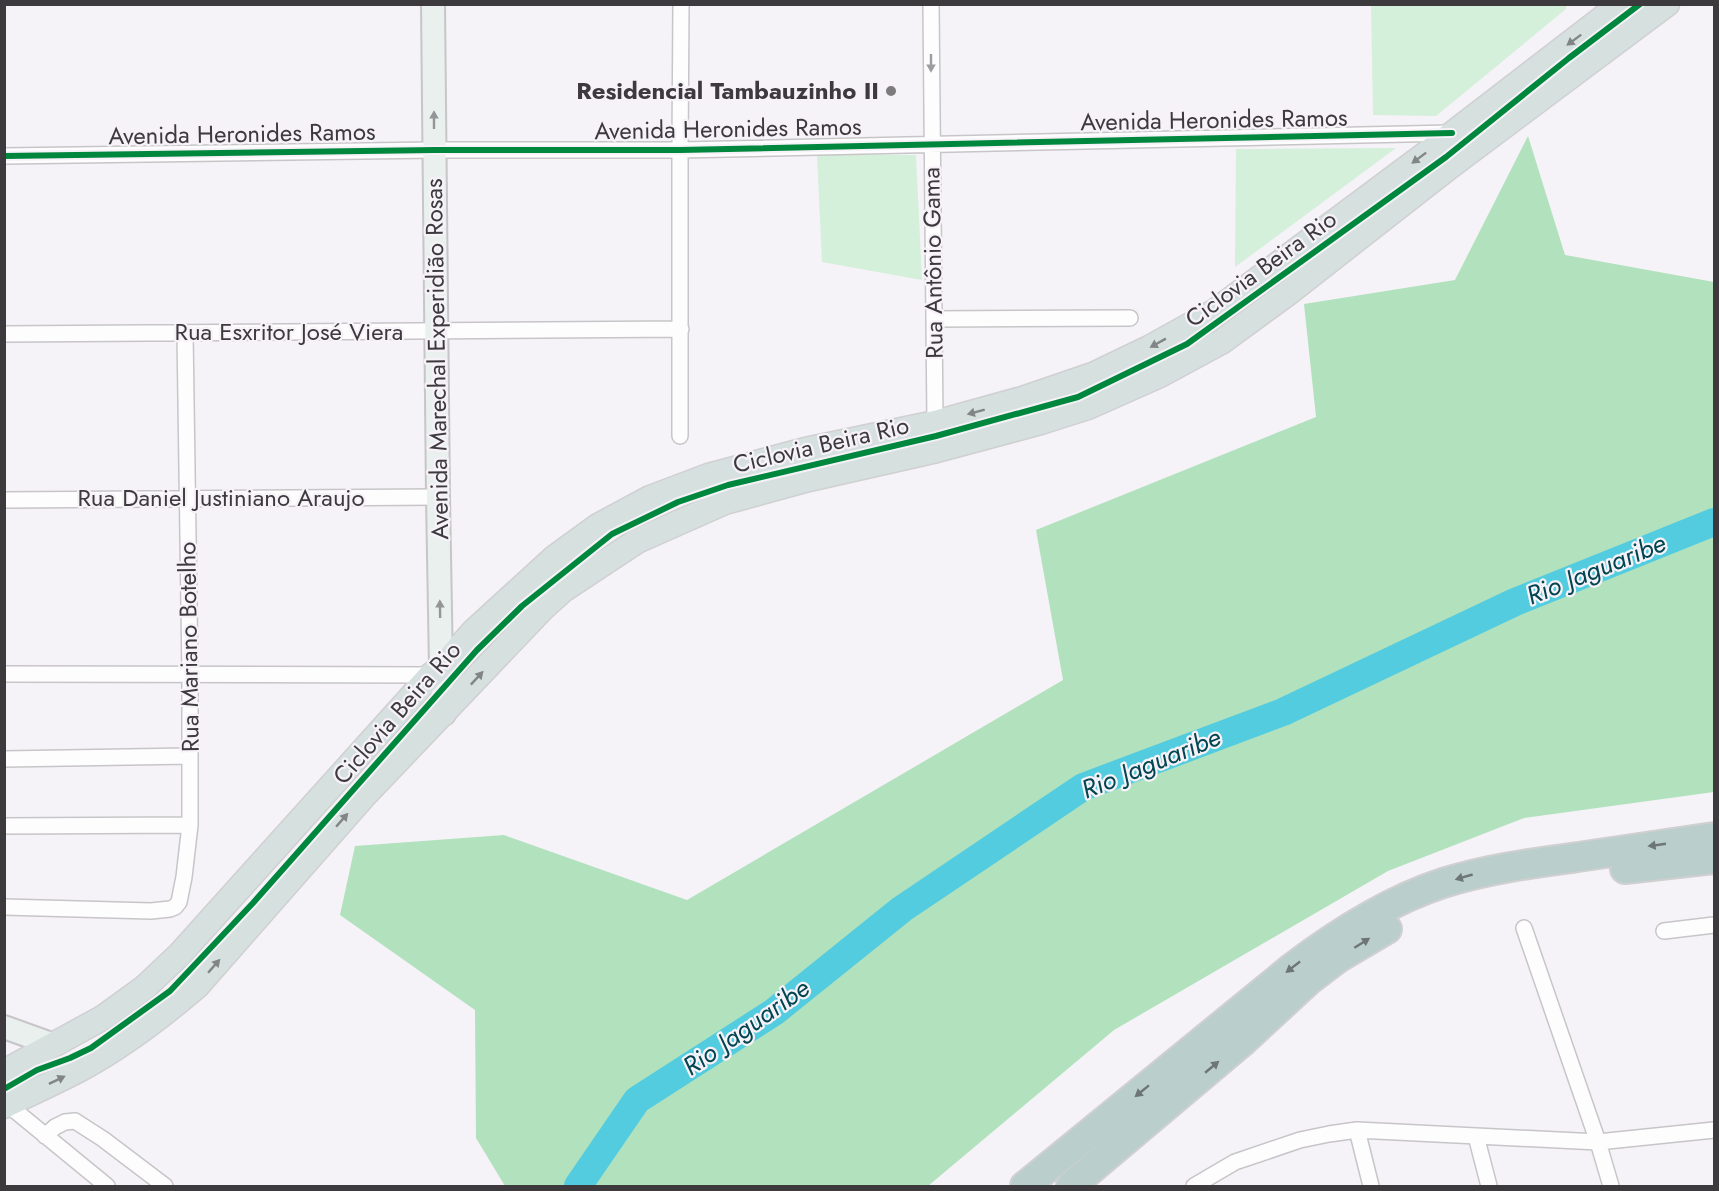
<svg xmlns="http://www.w3.org/2000/svg" width="1719" height="1191" viewBox="0 0 1719 1191" font-family="Jost,sans-serif">
  <rect width="100%" height="100%" fill="#f5f3f7"/>
  <path fill="#d4efda" d="M1371 5 1566 4V9L1436 116 1373 115Z
    M1396 148 1235 267 1236 149Z
    M817 155H916L922 280 822 262Z"/>
  <path fill="#b2e1be" d="M1528 136 1565 255 1714 282V792L1524 818 1388 871 1114 1030 928 1186H505L476 1138 475 1010 340 915 355 846 504 835 687 900 1063 680 1036 530 1316 417 1304 304 1455 280Z"/>
  <g fill="none" stroke-linecap="round" stroke-linejoin="round">
    <path stroke="#53cce0" stroke-width="28" d="M578 1186 637 1100 774 1012 902 909 1083 787 1283 712 1515 602 1714 522"/>
    <g stroke="#c7c5c8" stroke-width="18">
      <path id="street" d="M931 4 935 423 937 450
        M4 156 435 150H680L1452 133
        M935 319 1130 318
        M4 334 681 329
        M680 436V150L681 4
        M4 500 438 497
        M4 674 431 675
        M4 759 190 756
        M4 826 190 825
        M4 907 151 911 170 909 175 907 179 902 184 877 190 825V674L185 332
        M1524 928 1598 1142 1611 1186
        M1664 931 1714 925
        M7 1104 107 1186
        M1357 1130 1371 1186
        M45 1136 55 1127 65 1122 75 1121 103 1139 165 1186
        M1476 1136 1489 1186
        M1194 1186 1235 1162 1300 1140 1329 1134 1357 1130 1598 1142 1714 1130"/>
    </g>
    <g stroke="#c7c5c8" stroke-width="26">
      <path id="secondary" d="M433 4 438 497 441 668 444 714
        M4 1027 54 1045"/>
    </g>
    <g stroke="#d0d0d1" stroke-width="27">
      <path id="primary" d="M4 1072 104 1017 144 988 180 954 431 675 441 668 474 631 554 558 598 526 650 498 708 476 805 450 935 423 1022 399 1095 374 1149 348 1214 312 1435 147 1621 4
        M4 1106C31 1093 58 1081 84 1067 124 1045 162 1016 197 986L362 798 543 608 563 590 637 541 725 502 809 479 937 450 1041 422 1088 407 1160 375 1221 342 1288 293 1449 167 1667 4"/>
    </g>
    <g stroke="#d0d0d1" stroke-width="32">
      <path id="highway" d="M1625 869 1714 859
        M1025 1186 1292 968C1338 933 1388 901 1443 883 1487 869 1533 863 1578 857 1624 850 1669 844 1714 837
        M1071 1186 1243 1041 1309 980 1338 958 1387 929"/>
    </g>
    <use href="#street" stroke="#fefdfe" stroke-width="15"/>
    <use href="#secondary" stroke="#eaf0ee" stroke-width="22"/>
    <use href="#primary" stroke="#d5e0df" stroke-width="24"/>
    <use href="#highway" stroke="#bacecb" stroke-width="28"/>
    <g stroke="#f6f2f8" stroke-width="10">
      <path id="cycleway" d="M4 156 435 150H680L1452 133
        M4 1089 37 1070 70 1058 91 1048 170 991 253 903 477 650 522 606 612 534 678 502 728 485 936 436 1078 397 1187 344 1446 157 1569 58 1640 4"/>
    </g>
    <use href="#cycleway" stroke="#00873e" stroke-width="6"/>
  </g>
  <defs><path id="oneway-solid" d="M-6-.8H1V-3.2L6.5 0L1 3.2V.8H-6Z" transform="scale(1.5)"/></defs>
  <g fill="#818586">
    <use href="#oneway-solid" transform="translate(1574 40) rotate(143)"/>
    <use href="#oneway-solid" transform="translate(1419 158) rotate(143)"/>
    <use href="#oneway-solid" transform="translate(1158 343) rotate(151)"/>
    <use href="#oneway-solid" transform="translate(976 412) rotate(165)"/>
    <use href="#oneway-solid" transform="translate(477 678) rotate(-47)"/>
    <use href="#oneway-solid" transform="translate(342 820) rotate(-49)"/>
    <use href="#oneway-solid" transform="translate(214 966) rotate(-49)"/>
    <use href="#oneway-solid" transform="translate(57 1080) rotate(-26)"/>
  </g>
  <use fill="#9d9c9e" href="#oneway-solid" transform="translate(931 63) rotate(90)"/>
  <g fill="#939596">
    <use href="#oneway-solid" transform="translate(434 120) rotate(-90)"/>
    <use href="#oneway-solid" transform="translate(440 609) rotate(-91)"/>
  </g>
  <g fill="#6e7576">
    <use href="#oneway-solid" transform="translate(1657 845) rotate(172)"/>
    <use href="#oneway-solid" transform="translate(1464 877) rotate(164)"/>
    <use href="#oneway-solid" transform="translate(1362 943) rotate(-32)"/>
    <use href="#oneway-solid" transform="translate(1293 967) rotate(142)"/>
    <use href="#oneway-solid" transform="translate(1212 1067) rotate(-40)"/>
    <use href="#oneway-solid" transform="translate(1142 1091) rotate(141)"/>
  </g>
  <circle fill="#7d7b7e" stroke="#f6f2f8" stroke-width="2" cx="891" cy="91" r="6"/>
  <g text-anchor="middle" stroke-width="4.5" stroke-linejoin="round" paint-order="stroke">
    <g font-size="24" font-weight="bold" fill="#3c3a3d" stroke="#f6f2f8" text-anchor="end">
      <text x="879" y="99">Residencial Tambauzinho II</text>
    </g>
    <g font-size="24" fill="#3c3a3d" stroke="#f6f2f8">
      <text transform="translate(1214 120) rotate(-1)" y="8">Avenida Heronides Ramos</text>
      <text transform="translate(728 129) rotate(-1)" y="8">Avenida Heronides Ramos</text>
      <text transform="translate(242 134) rotate(-1)" y="8">Avenida Heronides Ramos</text>
      <text transform="translate(933 263) rotate(-91)" y="8">Rua Antônio Gama</text>
      <text transform="translate(1261 269) rotate(-36)" y="8">Ciclovia Beira Rio</text>
      <text x="289" y="340">Rua Esxritor José Viera</text>
      <text transform="translate(437 359) rotate(-91)" y="8">Avenida Marechal Experidião Rosas</text>
      <text transform="translate(821 445) rotate(-13)" y="8">Ciclovia Beira Rio</text>
      <text x="221" y="506">Rua Daniel Justiniano Araujo</text>
      <text transform="translate(189 647) rotate(-91)" y="8">Rua Mariano Botelho</text>
      <text transform="translate(397 713) rotate(-49)" y="8">Ciclovia Beira Rio</text>
    </g>
    <g font-size="26" font-style="italic" fill="#014550" stroke="#f6f2f8">
      <text transform="translate(1596 569) rotate(-22)" y="9">Rio Jaguaribe</text>
      <text transform="translate(1151 763) rotate(-22)" y="9">Rio Jaguaribe</text>
      <text transform="translate(746 1027) rotate(-35)" y="9">Rio Jaguaribe</text>
    </g>
  </g>
  <rect width="1719" height="1191" fill="none" stroke="#3c3a3d" stroke-width="12"/>
</svg>
